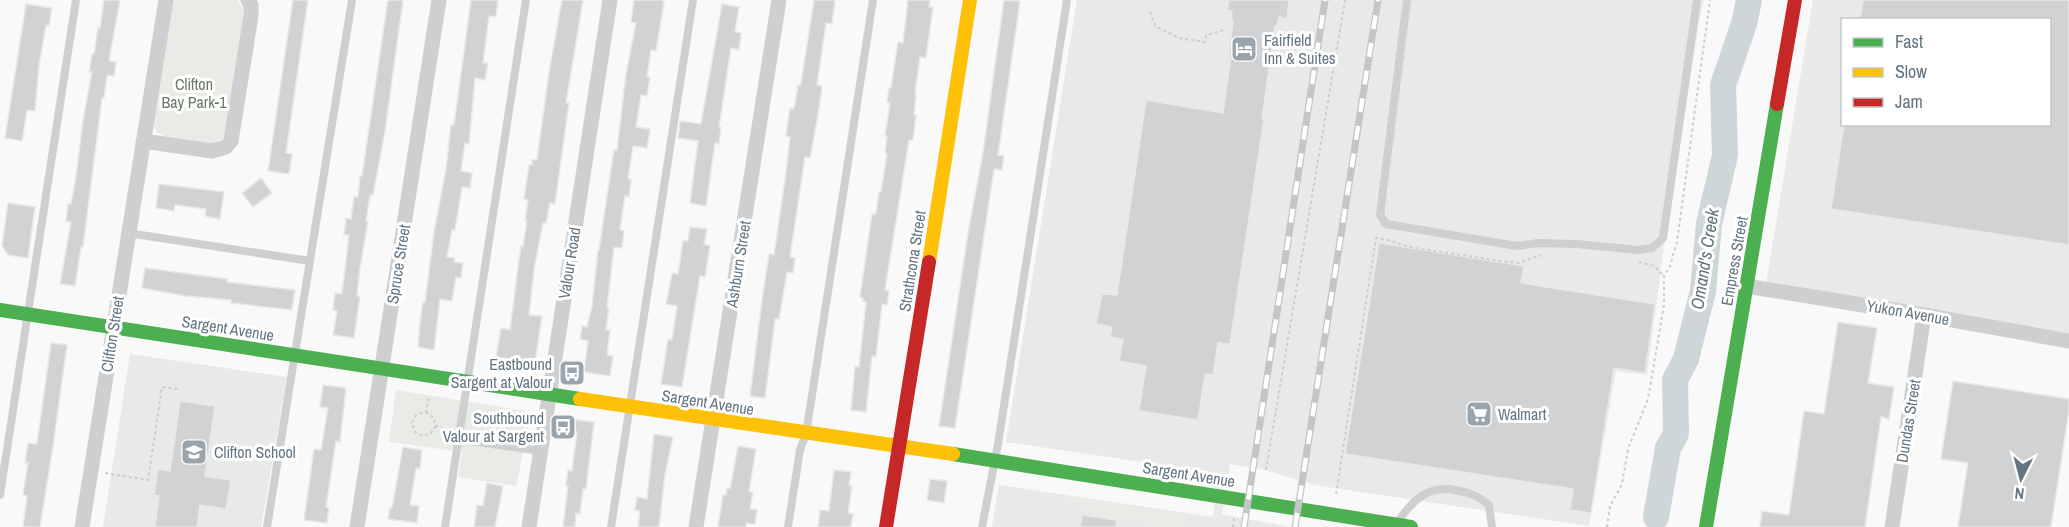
<svg xmlns="http://www.w3.org/2000/svg" width="2069" height="527" viewBox="0 0 2069 527" font-family="'Archivo Narrow',sans-serif">
  <rect width="100%" height="100%" fill="#f9f9f9"/>
  <path fill="#e8e9e9" fill-rule="evenodd" d="M1077 0H1704L1700 16 1662 260 1647 375 1616 371 1589 526 1314 485 1266 470 1230 464 1222 514 1290 527H992L999 485 1213 517 1218 473 1006 442Z
    M1813 0H2069V337L1766 284ZM1842 20H2050V124H1842Z
    M130 354 287 377 261 527H103Z"/>
  <path fill="#e8ebe6" d="M171 0H237L242 7 244 15 228 129 222 139 212 144 165 137 157 132 152 122Z
    M396 390 525 411 529 426 516 486 458 477 462 452 389 442Z
    M1042 492 1187 514 1186 527H1161L1112 520V516L1079 512 1080 503 1041 497Z"/>
  <g fill="none" stroke-linecap="round" stroke-linejoin="round">
    <path stroke="#ced6d9" stroke-width="26" d="M1656 517 1668 448 1676 434 1675 380 1686 359 1703 291 1709 224 1725 155 1723 85 1744 24 1749 0"/>
  </g>
  <path fill="#d0d2d3" stroke="#e8e8e8" stroke-width="1.5" d="M104 0H120L109 61 116 62 114 76 107 75 104 98H102L83 247H81L75 286 60 284 71 222 66 221 68 204H71L76 177 83 120 92 72H89L92 54H94L98 27 100 28Z
    M293 0H308L286 153 292 154 289 174 268 171Z
    M388 0H403L385 131 373 195H370L366 221H368L360 268 357 296H360L354 338 333 335 337 311 333 310 335 293 342 294 349 235H344L346 218 351 219 354 196 358 197 360 176H362Z
    M471 0H498L496 17 489 16 483 63H488L485 80 475 78 469 144 465 143 461 171 472 173 470 188 462 187 455 230H452L447 257 455 258 454 262 463 263 461 278 456 277 452 301 440 299 434 350 418 347 420 322 423 302H425L434 232 446 169 451 125H454Z
    M562 0H583L566 103H569L555 204 550 203 546 223H543L534 269 529 315 542 316 535 363 496 357 501 328 510 330 518 267 521 246 523 247 527 220H525L528 200 524 199 529 165H532V160H537L549 72Z
    M634 0H662L664 2 656 51 651 50 647 77H650L647 96 641 95 636 127 650 129 647 148 633 146 628 179H631L629 197 625 196 620 230 624 231 622 248 614 247 607 308H609L606 330H610L607 355 613 356 610 376 584 372 588 341 580 339 582 326 587 327 592 306 598 250H599L614 149 617 150 626 74 636 23 631 22Z
    M814 0H835L832 24 826 23 817 85 822 86 819 109 810 158 805 157 790 257 795 258 793 273 787 272 779 319H775L765 398 750 396 762 300 769 254 774 255 785 180 790 137 786 136 790 108 793 109 795 105 798 85 800 86 801 83Z
    M908 0H930L929 7H933L926 58 920 57 915 92 916 96 914 115H916L913 140H909L885 290 889 291 887 305 882 304 876 357 872 356 866 412 851 410 855 366 859 367 866 302 863 301V298L860 297 872 214H876L879 192H881L887 154 885 153 887 136H885L890 103 887 102 889 88H891L898 42 903 43Z
    M1004 0 1020 1 998 155 1004 156 1002 170 994 169 955 428 939 426 969 227 983 153Z
    M1229 0H1289L1287 19 1279 17 1277 26H1275L1262 119H1264L1230 344 1218 343 1213 375 1205 374 1198 420 1139 411 1146 366 1119 361 1123 339 1110 337 1112 327 1096 324 1102 294 1117 295 1146 100 1223 113 1231 56 1229 55 1233 20H1231L1232 11 1227 10Z
    M1863 0H2069V245L1831 209 1844 124H2049V20H1860Z
    M26 4 52 8 49 26 46 25 39 65 35 111 27 110 22 141 5 138Z
    M722 4 739 7 735 32 741 33 739 50 731 48 719 127H721L719 144 715 143 706 206 690 203 698 141 678 138 680 121 701 124Z
    M261 178 272 193 253 207 242 193Z
    M159 184 224 192 220 219 205 216 206 209 175 205 174 211 156 208Z
    M8 203 35 207 28 258 8 255 2 246Z
    M690 227 707 229 704 244 710 246 705 277 700 276 682 387 661 384 668 339 672 340 677 306 666 304 669 289 672 273 678 274 683 241H688Z
    M1379 243 1524 266 1521 283 1655 304 1645 373 1614 368 1591 513 1570 510 1573 489 1345 454Z
    M145 268 227 279V282L295 290 292 310 231 303V300L186 296 142 288Z
    M1838 322 1877 328 1868 383 1894 387 1889 419 1881 417 1865 527H1760L1762 511 1789 515 1804 411 1824 414Z
    M51 343 67 345 53 446 40 527H23L27 496 23 495 28 463H25L28 443 37 444Z
    M1953 381 2069 399V410L2051 527H1958L1968 463 1941 459Z
    M323 385 346 388 340 442 336 441 326 507 329 508 327 523 304 520 314 449 321 450 328 408 320 407Z
    M180 401 215 406 205 476 231 480 226 509 200 505 197 527H155L159 496 154 495 158 469 170 471Z
    M570 419 594 422 586 489H583L580 514 576 513 575 527H563L568 486H566L568 470 572 471 577 432 568 431Z
    M654 434 673 437 665 474 659 527H638L640 511 635 510 637 497 647 499Z
    M738 446 756 449 749 492H753L750 509 757 510 755 524 746 523V527H718L723 495H726L727 488 730 489Z
    M403 447 422 450 420 469 416 468 410 505 419 506 417 523 388 519 390 508H392Z
    M834 470 851 472 849 486H852L848 513 853 514 851 527H818L820 510 829 511Z
    M930 479 947 481 944 503 927 500Z
    M487 483 503 486 495 527H474L477 505 483 506Z
    M1082 515 1116 520V527H1080Z"/>
  <g fill="none" stroke-linecap="round" stroke-linejoin="round">
    <path stroke="#cbcccd" stroke-width="2" stroke-dasharray="3 3" stroke-linecap="butt" d="M1150 12 1155 26 1179 38 1205 42 1206 35 1224 30
      M1639 262 1654 266 1664 276
      M426 412 434 418 435 427 430 434 422 436 415 432 412 422 417 414 426 412 429 396
      M435 426 442 427
      M1266 470 1345 0
      M105 473 148 480 162 387 178 389
      M1336 494 1376 238 1388 240 1409 247 1506 262 1519 263 1541 255
      M1233 527 1234 518
      M1607 527 1610 506 1622 484 1628 449 1648 399 1664 305V276L1670 266 1677 242 1710 0"/>
    <path stroke="#cecfd0" stroke-width="8" d="M1407 0 1380 215 1386 224 1517 246 1538 243 1577 244 1638 250 1652 248 1663 238 1697 0
      M128 233 310 261
      M458 439 540 451
      M0 495 76 0
      M1397 523C1412 501 1427 485 1455 490 1470 493 1477 495 1489 505L1492 527
      M267 527 352 0
      M445 527 526 0
      M611 527 693 0
      M788 527 800 450 806 434 873 0
      M982 527 998 444 1067 0"/>
    <path stroke="#cecfd0" stroke-width="15" d="M143 141 212 151 226 147 231 141 251 16V5L248 0
      M1746 286 1924 315 2069 341
      M82 527 166 0
      M357 527 439 0
      M529 527 610 0
      M696 527 779 0
      M1892 527 1924 315"/>
    <path stroke="#4caf50" stroke-width="14" d="M0 310 580 399
      M953 454 1411 527
      M1706 527 1777 104"/>
    <path stroke="#ffc107" stroke-width="14" d="M929 262 970 0
      M580 399 953 454"/>
    <path stroke="#c62828" stroke-width="14" d="M1777 104 1795 0
      M886 527 929 262"/>
    <g stroke="#c3c5c6" stroke-width="7">
      <path id="rail" d="M1244 527 1325 0
        M1295 527 1378 0"/>
    </g>
    <use href="#rail" stroke="#fff" stroke-width="4.5" stroke-dasharray="14" stroke-linecap="butt"/>
  </g>
  <defs>
    <g id="hotel-square" transform="scale(1.35)"><rect x="-9" y="-9" width="18" height="18" rx="4" fill="#99a4ac" stroke="#fff"/><path d="M-6-4.5h1.5V1H6V5H4.5V3h-9V5H-6ZM-4 0a1.8 1.8 0 1 1 3.6 0ZM.5 0V-2.5h3Q6-2.5 6 0Z" fill="#fff"/></g>
    <g id="bus-square" transform="scale(1.35)"><rect x="-9" y="-9" width="18" height="18" rx="4" fill="#99a4ac" stroke="#fff"/><path d="M-5-6H5V4H4V6H2V4H-2V6H-4V4H-5ZM-3.5-4V0h7V-4ZM-3.5 1.2v1.5H-2V1.2ZM2 1.2v1.5H3.5V1.2Z" fill="#fff"/></g>
    <g id="supermarket-square" transform="scale(1.35)"><rect x="-9" y="-9" width="18" height="18" rx="4" fill="#99a4ac" stroke="#fff"/><path d="M-6-5.5h2.5l.6 2H6L4.5 2H-2.5L-4.4-4H-6ZM-1.5 3.2a1.3 1.3 0 1 0 .1 0ZM3 3.2a1.3 1.3 0 1 0 .1 0Z" fill="#fff"/></g>
    <g id="school-square" transform="scale(1.35)"><rect x="-9" y="-9" width="18" height="18" rx="4" fill="#99a4ac" stroke="#fff"/><path d="M0-5L7-2L0 1L-7-2ZM-4 1L0 2.5L4 1V4Q0 6-4 4Z" fill="#fff"/></g>
  </defs>
  <g fill-rule="evenodd">
    <use href="#hotel-square" x="1244" y="49"/>
    <use href="#bus-square" x="572" y="373"/>
    <use href="#supermarket-square" x="1479" y="414"/>
    <use href="#bus-square" x="563" y="427"/>
    <use href="#school-square" x="194" y="452"/>
  </g>
  <g text-anchor="middle" stroke-width="6" stroke-linejoin="round" paint-order="stroke">
    <g font-size="16" fill="#657683" stroke="#fff" text-anchor="start">
      <text x="1264" y="46">Fairfield<tspan x="1264" dy="18">Inn &amp; Suites</tspan></text>
      <text x="552" y="370" text-anchor="end">Eastbound<tspan x="552" dy="18">Sargent at Valour</tspan></text>
      <text x="1498" y="420">Walmart</text>
      <text x="544" y="424" text-anchor="end">Southbound<tspan x="544" dy="18">Valour at Sargent</tspan></text>
      <text x="214" y="458">Clifton School</text>
    </g>
    <g font-size="16" fill="#687a64" stroke="#fff">
      <text x="194" y="90">Clifton<tspan x="194" dy="18">Bay Park-1</tspan></text>
    </g>
    <g font-size="16" fill="#657683" stroke="#fff">
      <text transform="translate(912 261) rotate(-81)" y="6">Strathcona Street</text>
      <text transform="translate(1734 261) rotate(-80)" y="6">Empress Street</text>
      <text transform="translate(569 263) rotate(-81)" y="6">Valour Road</text>
      <text transform="translate(398 264) rotate(-81)" y="6">Spruce Street</text>
      <text transform="translate(738 264) rotate(-81)" y="6">Ashburn Street</text>
      <text transform="translate(1908 312) rotate(10)" y="6">Yukon Avenue</text>
      <text transform="translate(228 328) rotate(9)" y="6">Sargent Avenue</text>
      <text transform="translate(112 334) rotate(-81)" y="6">Clifton Street</text>
      <text transform="translate(708 402) rotate(9)" y="6">Sargent Avenue</text>
      <text transform="translate(1908 421) rotate(-81)" y="6">Dundas Street</text>
      <text transform="translate(1189 474) rotate(9)" y="6">Sargent Avenue</text>
    </g>
    <g font-size="18" font-style="italic" fill="#60757c" stroke="#fff">
      <text transform="translate(1705 259) rotate(-81)" y="6">Omand's Creek</text>
    </g>
  </g>
  <rect x="1841" y="18" width="210" height="108" fill="#ffffff" stroke="#c1c8cd" stroke-width="1.5"/>
  <rect x="1853" y="38" width="30" height="9" fill="#4caf50" stroke="#c1c8cd" stroke-width="1.5"/>
  <text x="1895" y="48" font-size="18" fill="#657683">Fast</text>
  <rect x="1853" y="68" width="30" height="9" fill="#ffc107" stroke="#c1c8cd" stroke-width="1.5"/>
  <text x="1895" y="78" font-size="18" fill="#657683">Slow</text>
  <rect x="1853" y="98" width="30" height="9" fill="#c62828" stroke="#c1c8cd" stroke-width="1.5"/>
  <text x="1895" y="108" font-size="18" fill="#657683">Jam</text>
  <g transform="translate(2021 479) rotate(186)" stroke="#ffffff" stroke-width="4.5" paint-order="stroke">
  <path d="M0-4.5L10 22L0 15L-10 22Z" fill="#657683"/>
  <text y="-9" font-size="16" font-weight="bold" text-anchor="middle" fill="#657683">N</text>
  </g>
</svg>
